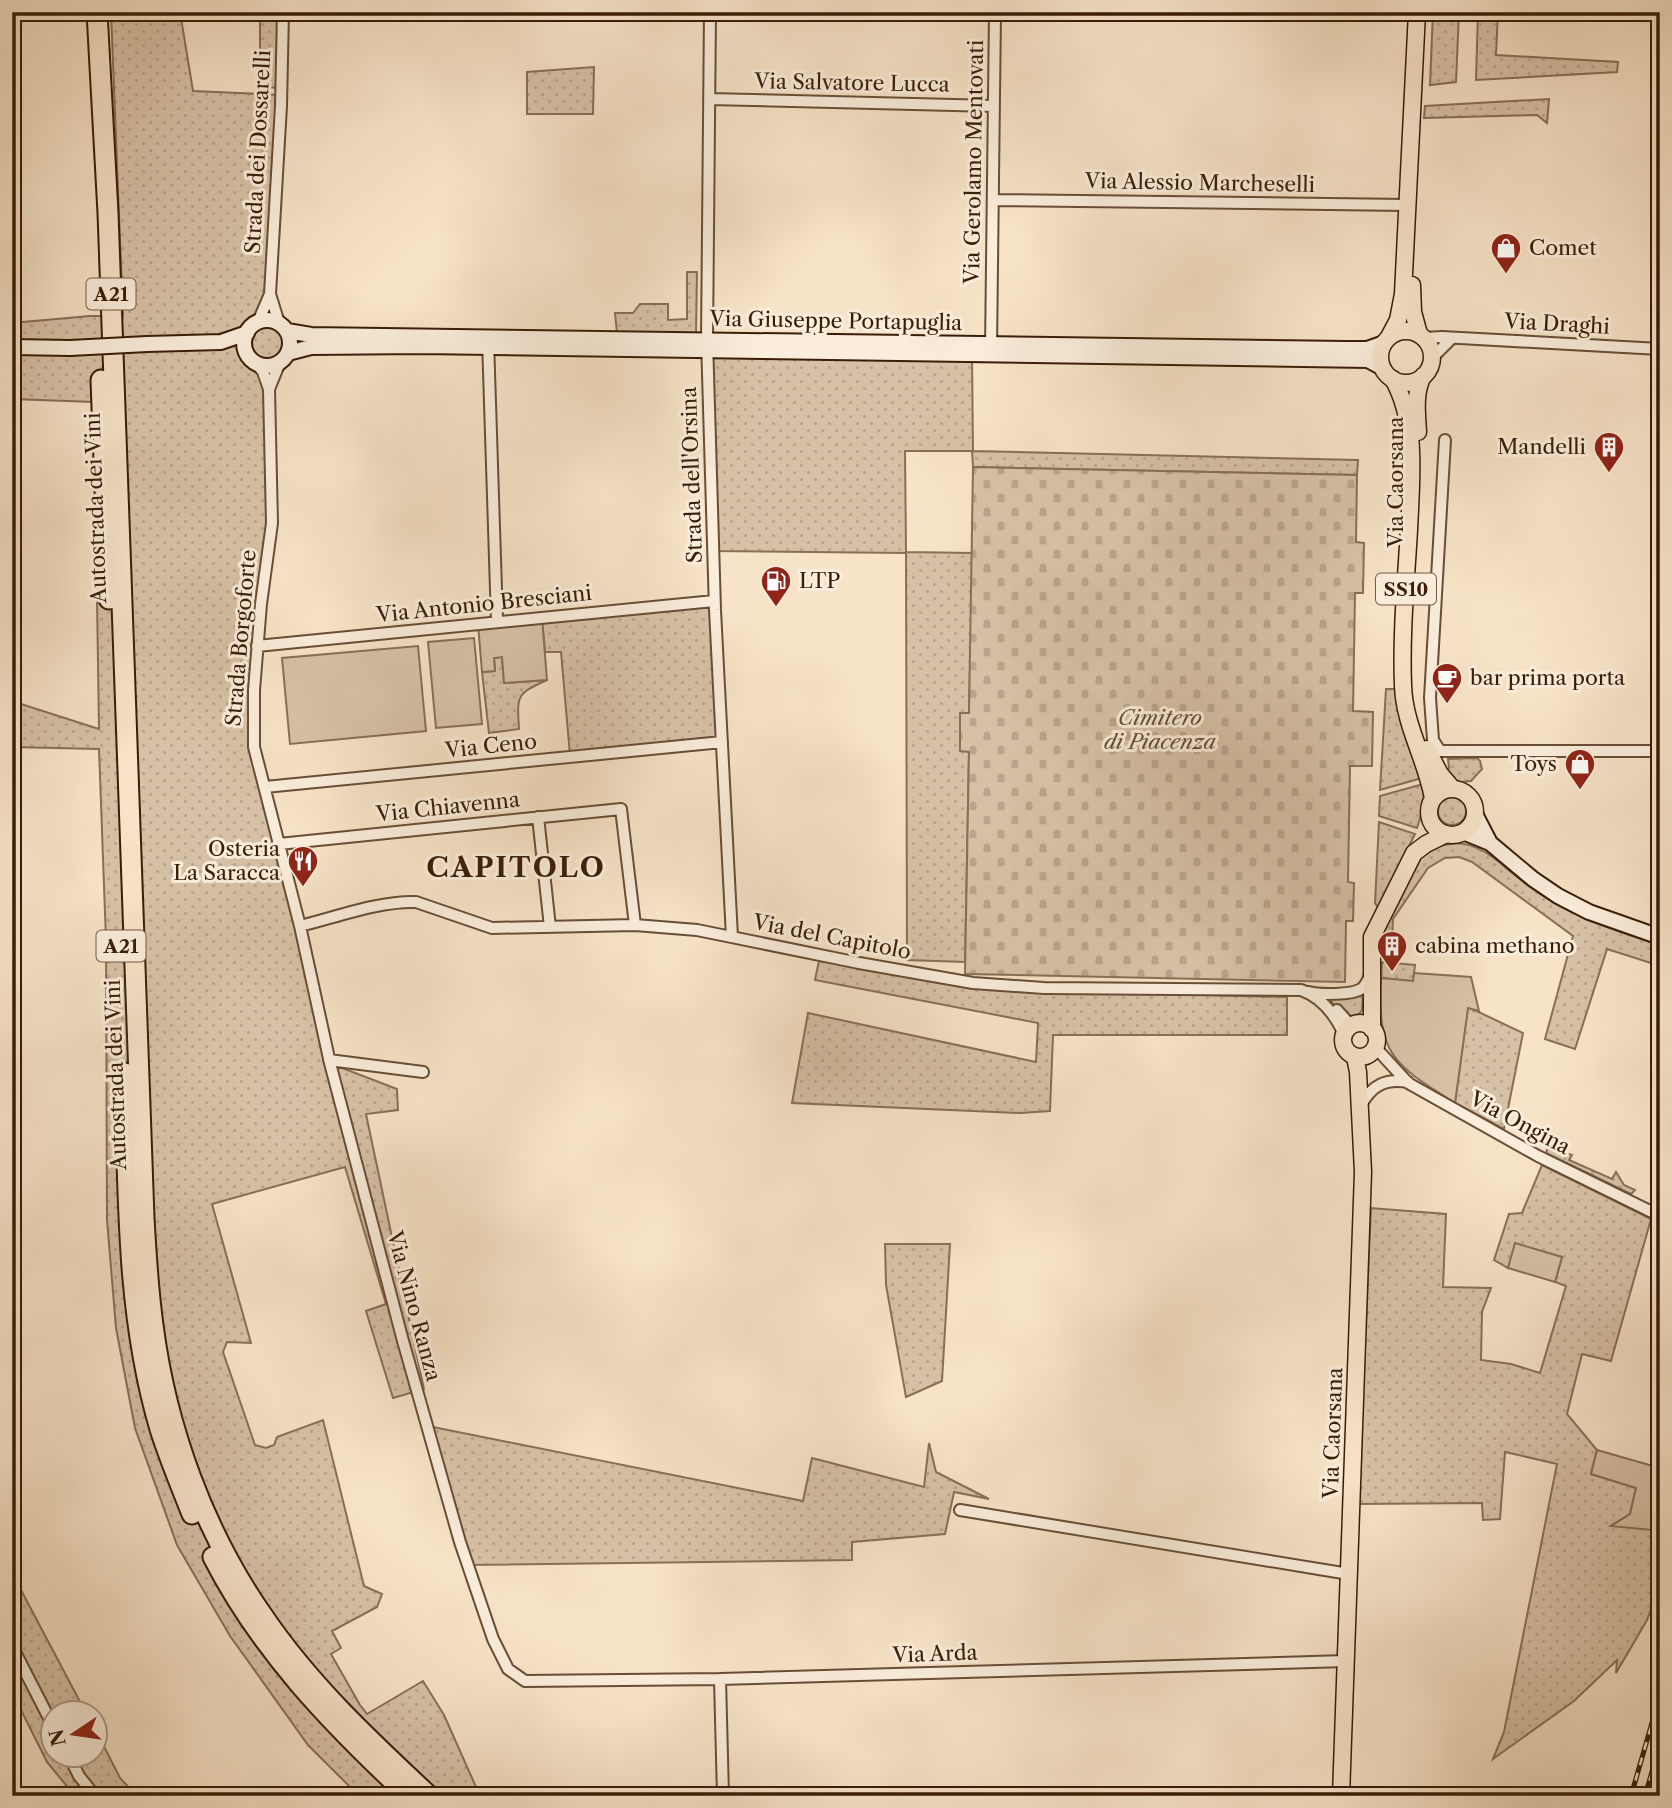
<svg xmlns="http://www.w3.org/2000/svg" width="1672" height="1808" viewBox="0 0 1672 1808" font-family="'Libre Caslon Text',serif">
  <defs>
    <pattern id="grass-dots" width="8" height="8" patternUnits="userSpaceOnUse" patternTransform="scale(1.75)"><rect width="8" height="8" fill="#d7c1a6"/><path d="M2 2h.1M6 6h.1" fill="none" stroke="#b9a58d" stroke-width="1.8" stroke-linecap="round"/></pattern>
    <pattern id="cemetery-stones" width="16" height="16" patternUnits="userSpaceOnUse" patternTransform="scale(1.75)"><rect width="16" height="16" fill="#d7c1a6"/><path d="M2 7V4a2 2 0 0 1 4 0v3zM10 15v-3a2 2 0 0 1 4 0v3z" fill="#b9a58d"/></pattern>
  </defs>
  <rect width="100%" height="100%" fill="#f7e3c7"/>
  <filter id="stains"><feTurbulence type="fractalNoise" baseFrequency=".00286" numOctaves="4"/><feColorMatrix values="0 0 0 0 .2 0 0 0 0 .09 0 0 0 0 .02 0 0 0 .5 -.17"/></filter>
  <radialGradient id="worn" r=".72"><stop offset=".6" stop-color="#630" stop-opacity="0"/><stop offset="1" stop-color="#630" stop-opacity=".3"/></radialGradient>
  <path fill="url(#grass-dots)" stroke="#886f56" stroke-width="2" d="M111 12H180L193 91 282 95 274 278 277 309 288 324 294 342 287 362 276 373 269 416 274 522 259 646 254 748 329 1063 397 1089 398 1110 366 1114 424 1389 393 1398 366 1311 386 1304 345 1167 212 1204 251 1343 227 1342 223 1352 255 1445 266 1448 274 1445 277 1437 323 1420 364 1586 382 1594 377 1607 332 1631 341 1648 331 1654 360 1705 367 1714 423 1681 444 1715 480 1796H359L308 1745 230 1636 177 1545 135 1428 116 1328 107 1220 106 940 99 749 12 747V701L99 729 94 402 12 399V323L90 316H123Z
    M260 12H285L282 88 260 87Z
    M1433 12H1459L1456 82 1430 85Z
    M1478 12H1498L1496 55 1618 62 1617 72 1476 80Z
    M594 67 593 114H527V72Z
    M1549 99 1547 123 1537 115 1424 118 1425 106Z
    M687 272H697L696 334 617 333 615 313H633L640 304H668V320L687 319Z
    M708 352 972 355 973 451 1358 460 1357 475 973 467 972 451H905L906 552 973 553 969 713 960 714V750L969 751 965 962 907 960 906 553 713 551Z
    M714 602 722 742 570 755 561 652H545L542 618Z
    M502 657 504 683 547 680C516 694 517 695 519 729L489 733 482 672 495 671 494 658Z
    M1386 689H1397L1422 778 1380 790Z
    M1477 758 1480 761 1482 769 1471 781 1454 783 1445 776 1449 768 1448 759Z
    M1423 784 1424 806 1417 828 1379 816 1380 796Z
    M1438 811a14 14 0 1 1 28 0a14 14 0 1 1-28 0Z
    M1379 822 1415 834 1378 908 1375 903Z
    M1456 843C1483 844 1500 864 1520 879 1532 889 1546 898 1560 906 1592 923 1625 934 1660 945V966L1607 949 1575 1049 1545 1039 1573 936 1472 862 1459 857 1445 858 1428 868 1393 919 1392 939 1383 947 1378 948 1380 937 1415 863 1426 850 1428 853 1439 846Z
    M820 956 1039 991 1287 997V1035H1053L1050 1111 1020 1113 792 1103 808 1013 1036 1062 1038 1023 815 980Z
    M1382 962 1415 965 1413 981 1381 978Z
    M1325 996H1363L1362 1010 1355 1019 1348 1017Z
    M1468 1007 1523 1033 1504 1129 1455 1103Z
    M1548 1147 1572 1155 1569 1160 1612 1179 1616 1172 1624 1185 1635 1190 1631 1194 1546 1153Z
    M1542 1165 1651 1219 1611 1361 1582 1354 1567 1414 1597 1450 1591 1474 1636 1488 1630 1514 1612 1525 1651 1529 1660 1495V1584L1647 1620 1616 1673 1617 1660 1574 1701 1493 1759 1504 1732 1557 1464 1505 1452 1500 1519 1483 1520 1482 1503 1358 1504 1371 1208 1446 1214 1443 1287 1491 1288 1482 1312 1481 1360 1511 1364 1540 1373 1566 1286 1555 1282 1562 1257 1515 1244 1508 1268 1494 1260 1509 1214 1522 1213Z
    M885 1244H950L942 1381 906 1397 886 1285Z
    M433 1427 803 1501 812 1458 924 1487 929 1443 936 1472 989 1499 954 1492 945 1534 852 1542V1560L468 1565Z
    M12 1573 86 1713 52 1714V1756H94L95 1729 120 1778 137 1796H75L47 1762 12 1692Z"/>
  <path fill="url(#cemetery-stones)" stroke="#886f56" stroke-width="2" d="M973 467 1357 475 1356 542 1364 543 1363 593H1355L1353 711 1373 712 1372 766H1350L1348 882 1354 883 1353 921H1346L1345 982 965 974 969 752 960 751V713H969Z"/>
  <path fill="#d7c1a6" stroke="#886f56" stroke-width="2" d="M542 618 547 680 504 683 502 657 494 658 495 671 482 672 478 624Z
    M474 638 482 724 436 728 428 642Z
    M418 646 426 731 290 744 282 658Z
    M1414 973 1471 977 1479 1011 1468 1008 1455 1103C1393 1064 1377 1055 1381 978L1413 981Z
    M1515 1243 1562 1257 1555 1282 1508 1268Z
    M1597 1450 1660 1468V1495L1652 1530 1611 1526 1630 1514 1636 1488 1591 1474Z"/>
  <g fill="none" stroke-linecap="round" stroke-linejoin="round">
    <g stroke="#684e36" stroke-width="14">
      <path id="minor" d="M710 12 707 340 715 610 732 937
        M709 99 994 106
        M993 200 1407 205
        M258 322 270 294
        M279 323 270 294 281 106 283 12
        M1424 338 1442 337 1660 349
        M488 340 497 621
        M991 349 995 12
        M1432 358 1452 338
        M255 362 263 372 269 389
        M280 362 269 389 272 523 261 604 254 690V747L300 926 330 1063 403 1341 460 1542 493 1639 508 1669 525 1681 720 1679 1346 1661
        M1445 440 1430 698 1433 740 1440 751H1660
        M257 646 714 601
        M265 787 722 742
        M538 817 550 927
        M279 844 621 809 635 925
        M300 926C337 917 378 901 416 902L492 928 635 925 697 930 859 963 973 983 1044 988 1301 990C1322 997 1335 1015 1344 1034
        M1309 992C1319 995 1352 995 1361 989 1366 986 1368 979 1371 974
        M1337 1010 1347 1021 1357 1024
        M1375 1047 1408 1083 1538 1156 1660 1216
        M329 1060 423 1072
        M1361 1105C1372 1085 1386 1078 1408 1082
        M960 1510 1349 1574
        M12 1646 52 1724
        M720 1679 723 1796
        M69 1756 79 1776 95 1796"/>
    </g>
    <g stroke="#391d06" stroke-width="18">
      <path id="secondary" d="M244 343a23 23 0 1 1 46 0a23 23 0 1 1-46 0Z
        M287 331 311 335 1346 349H1367L1384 343
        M147 344 221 342 247 333
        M12 347 70 348
        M288 353 311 347 421 346 1368 360 1383 368
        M1475 814 1490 843
        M1463 832 1490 843 1533 879 1558 896 1589 912 1660 937"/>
    </g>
    <g stroke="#391d06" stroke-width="19">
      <path id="primary" d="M1412 285 1413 312 1419 334
        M1380 357a26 26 0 1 1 52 0a26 26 0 1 1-52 0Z
        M1389 337 1398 320 1403 294 1417 12
        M1393 379C1418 423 1411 481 1409 530 1406 581 1401 634 1403 685 1404 725 1426 759 1433 798
        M1418 432C1417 413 1414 393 1423 376
        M1427 749 1440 774 1452 788
        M1429 812a23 23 0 1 1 46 0a23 23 0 1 1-46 0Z
        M1343 1040a17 17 0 1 1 34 0a17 17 0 1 1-34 0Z
        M1372 1029V937L1414 853 1426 844 1446 834
        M1341 1796 1363 1172 1358 1072 1355 1057"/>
    </g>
    <g stroke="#391d06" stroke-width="23">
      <path id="motorway" d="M97 12 108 213 144 1218C146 1254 148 1289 153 1325 166 1427 204 1532 263 1616 309 1684 369 1740 429 1796
        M101 380 109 599
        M125 1073C128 1191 126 1315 160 1429 169 1458 181 1486 192 1514
        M213 1557C261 1651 332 1724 409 1796"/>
    </g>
    <use href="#minor" stroke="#faeddb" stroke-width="10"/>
    <use href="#secondary" stroke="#faeddb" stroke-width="14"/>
    <use href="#primary" stroke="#f7e3c7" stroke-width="16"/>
    <use href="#motorway" stroke="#f7e3c7" stroke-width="19"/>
    <g stroke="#391d06" stroke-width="5">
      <path id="rail" d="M1631 1796 1660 1695
        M1645 1796 1660 1744"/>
    </g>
    <use href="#rail" stroke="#faeddb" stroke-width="2.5" stroke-dasharray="8" stroke-linecap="butt"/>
    <g stroke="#391d06" stroke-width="18" stroke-linecap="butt">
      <path id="secondary-bridge" d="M70 348 147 344"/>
    </g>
    <use href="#secondary-bridge" stroke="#faeddb" stroke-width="14"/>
  </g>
  <defs>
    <g id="shop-pin" transform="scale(1.575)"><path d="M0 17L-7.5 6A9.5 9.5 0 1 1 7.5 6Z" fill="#8f2418" stroke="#faeddb"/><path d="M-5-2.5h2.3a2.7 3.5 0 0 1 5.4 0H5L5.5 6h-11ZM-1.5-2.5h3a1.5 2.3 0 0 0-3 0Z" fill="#fff"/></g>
    <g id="building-pin" transform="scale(1.575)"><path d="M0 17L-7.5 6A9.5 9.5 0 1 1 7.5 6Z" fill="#8f2418" stroke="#faeddb"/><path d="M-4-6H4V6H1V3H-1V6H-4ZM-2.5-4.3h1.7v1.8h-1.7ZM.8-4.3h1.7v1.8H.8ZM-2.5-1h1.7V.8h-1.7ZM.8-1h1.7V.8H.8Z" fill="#fff"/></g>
    <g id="fuel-pin" transform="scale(1.575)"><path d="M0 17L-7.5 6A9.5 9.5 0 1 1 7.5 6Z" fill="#8f2418" stroke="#faeddb"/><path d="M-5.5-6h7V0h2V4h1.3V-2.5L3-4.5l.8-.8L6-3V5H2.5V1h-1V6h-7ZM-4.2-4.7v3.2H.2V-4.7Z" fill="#fff"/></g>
    <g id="cafe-pin" transform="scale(1.575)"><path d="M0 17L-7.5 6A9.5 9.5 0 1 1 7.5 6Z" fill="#8f2418" stroke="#faeddb"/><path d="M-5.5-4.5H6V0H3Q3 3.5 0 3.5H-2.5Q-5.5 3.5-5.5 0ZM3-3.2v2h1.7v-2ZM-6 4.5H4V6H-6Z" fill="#fff"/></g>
    <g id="restaurant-pin" transform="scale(1.575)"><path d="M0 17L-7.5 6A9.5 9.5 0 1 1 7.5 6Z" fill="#8f2418" stroke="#faeddb"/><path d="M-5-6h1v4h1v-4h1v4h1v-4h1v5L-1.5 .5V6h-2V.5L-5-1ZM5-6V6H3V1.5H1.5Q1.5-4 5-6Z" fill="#fff"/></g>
  </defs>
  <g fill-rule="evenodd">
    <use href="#shop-pin" x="1506" y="248"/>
    <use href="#building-pin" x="1609" y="447"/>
    <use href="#fuel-pin" x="776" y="581"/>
    <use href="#cafe-pin" x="1447" y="678"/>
    <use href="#shop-pin" x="1580" y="764"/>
    <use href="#restaurant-pin" x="303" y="861"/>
    <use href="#building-pin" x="1392" y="946"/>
  </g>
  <g text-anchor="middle" stroke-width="6" stroke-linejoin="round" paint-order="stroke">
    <g fill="#faeddb" stroke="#735b46" stroke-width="2">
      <rect x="86.5" y="278.5" width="49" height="31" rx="5"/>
      <rect x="1376" y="573.5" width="60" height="31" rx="5"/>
      <rect x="96.5" y="930.5" width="49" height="31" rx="5"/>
    </g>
    <g font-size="19" font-weight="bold" fill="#391d06">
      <text x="111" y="301">A21</text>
      <text x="1406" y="596">SS10</text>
      <text x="121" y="953">A21</text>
    </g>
    <g font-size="21" fill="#391d06" stroke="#faeddb">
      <text transform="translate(852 83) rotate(1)" y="7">Via Salvatore Lucca</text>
      <text transform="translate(258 152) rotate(-87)" y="7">Strada dei Dossarelli</text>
      <text transform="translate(974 162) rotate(-89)" y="7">Via Gerolamo Mentovati</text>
      <text transform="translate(1200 183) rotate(1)" y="7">Via Alessio Marcheselli</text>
      <text transform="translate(836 321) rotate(1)" y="7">Via Giuseppe Portapuglia</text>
      <text transform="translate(1557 324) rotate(3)" y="7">Via Draghi</text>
      <text transform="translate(692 475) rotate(-92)" y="7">Strada dell'Orsina</text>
      <text transform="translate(1396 482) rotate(-90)" y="7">Via Caorsana</text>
      <text transform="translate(96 508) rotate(-92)" y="7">Autostrada dei Vini</text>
      <text transform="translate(484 604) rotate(-6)" y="7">Via Antonio Bresciani</text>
      <text transform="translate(241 638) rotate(-85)" y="7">Strada Borgoforte</text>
      <text transform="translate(491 746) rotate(-6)" y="7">Via Ceno</text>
      <text transform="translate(448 807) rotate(-6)" y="7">Via Chiavenna</text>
      <text transform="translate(832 937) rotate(11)" y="7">Via del Capitolo</text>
      <text transform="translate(116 1075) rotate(-92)" y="7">Autostrada dei Vini</text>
      <text transform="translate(1520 1123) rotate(28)" y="7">Via Ongina</text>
      <text transform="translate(414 1306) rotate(75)" y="7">Via Nino Ranza</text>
      <text transform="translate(1333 1433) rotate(-88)" y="7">Via Caorsana</text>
      <text transform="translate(935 1654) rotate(-2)" y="7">Via Arda</text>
    </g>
    <g font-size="21" fill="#391d06" stroke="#faeddb" text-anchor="start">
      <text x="1529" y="255">Comet</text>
      <text x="1586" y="454" text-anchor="end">Mandelli</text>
      <text x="799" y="588">LTP</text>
      <text x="1470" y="685">bar prima porta</text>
      <text x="1557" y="771" text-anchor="end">Toys</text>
      <text x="280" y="856" text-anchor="end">Osteria<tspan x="280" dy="24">La Saracca</tspan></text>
      <text x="1415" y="953">cabina methano</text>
    </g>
    <g font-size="21" font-style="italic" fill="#684e36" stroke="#faeddb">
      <text x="1160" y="725">Cimitero<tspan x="1160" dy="24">di Piacenza</tspan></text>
    </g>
    <g font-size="28" font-weight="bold" letter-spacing="2" fill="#391d06" stroke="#faeddb">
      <text x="516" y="877">CAPITOLO</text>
    </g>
  </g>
  <rect width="1672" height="1808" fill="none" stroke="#f7e3c7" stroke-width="42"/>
  <rect x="14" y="14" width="1644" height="1780" fill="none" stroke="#391d06" stroke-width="3.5"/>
  <rect x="21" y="21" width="1630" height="1766" fill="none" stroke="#391d06" stroke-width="2"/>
  <g transform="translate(74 1734) rotate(257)"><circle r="33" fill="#faeddb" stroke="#ad9a86" stroke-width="2"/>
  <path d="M0-5L12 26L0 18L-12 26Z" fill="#8f2418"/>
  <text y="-10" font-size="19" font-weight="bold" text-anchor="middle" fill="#391d06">N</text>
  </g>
  <rect width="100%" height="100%" filter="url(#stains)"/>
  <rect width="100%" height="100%" fill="url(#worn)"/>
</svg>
